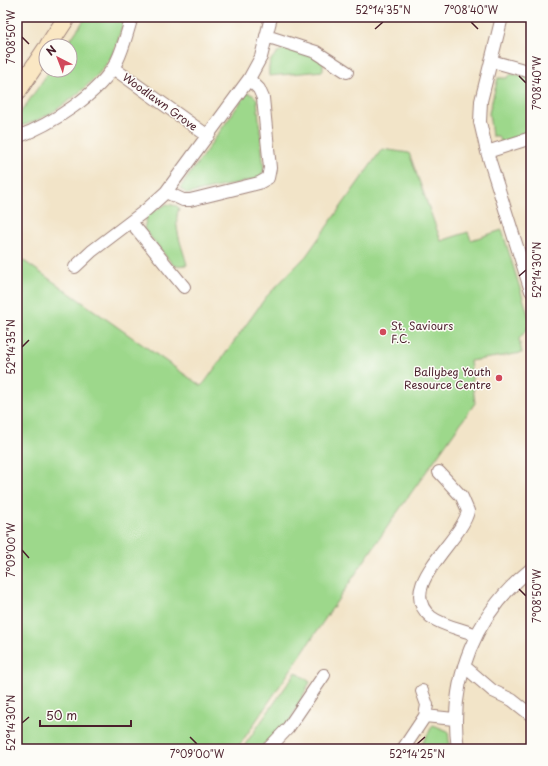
<svg xmlns="http://www.w3.org/2000/svg" width="548" height="766" viewBox="0 0 548 766" font-family="'Playpen Sans',sans-serif">
  <rect width="100%" height="100%" fill="#fdfcf7"/>
  <filter id="ink" filterUnits="userSpaceOnUse"><feTurbulence type="fractalNoise" baseFrequency=".025" numOctaves="2"/><feDisplacementMap in="SourceGraphic" scale="8" xChannelSelector="R" yChannelSelector="G"/><feConvolveMatrix kernelMatrix="1 2 1 2 8 2 1 2 1" color-interpolation-filters="sRGB"/></filter>
  <filter id="wash" filterUnits="userSpaceOnUse"><feTurbulence type="fractalNoise" baseFrequency=".012" numOctaves="4" result="noise"/><feDisplacementMap in="SourceGraphic" scale="16" xChannelSelector="R" yChannelSelector="G"/><feGaussianBlur stdDeviation="0.9" result="paint"/><feColorMatrix in="noise" values="0 0 0 0 0 0 0 0 0 0 0 0 0 0 0 0 0 1.4 0 .05"/><feComposite in="paint" operator="in"/></filter>
  <g filter="url(#wash)">
    <rect width="100%" height="100%" fill="#f2e4c8"/>
    <path fill="#9dd88b" stroke="#747c5b" d="M86 17H125C121 29 118 44 112 55 98 82 50 120 20 126L17 125V118L50 70H70V46H66Z
      M284 49H293L321 59 323 63V71L269 76C268 62 271 56 284 49Z
      M511 74 531 77V132L501 142 498 136H492L489 113 498 78H507Z
      M247 93 253 95 257 99 264 170 261 176 256 179 187 194 180 188Z
      M382 149 409 153 441 241 468 232 471 240 502 230 531 324 519 339 522 353 470 361 475 403 394 517 237 749H17V256L201 386 205 382 266 297 306 256Z
      M167 204 177 206 179 208C172 226 183 248 187 265L174 266 144 229 147 215Z
      M296 672 310 682 289 722 258 749H242Z
      M433 725 448 731 450 749H419Z"/>
  </g>
  <g filter="url(#ink)">
    <g fill="none" stroke-linecap="round" stroke-linejoin="round">
      <g stroke="#9e827a" stroke-width="14">
        <path id="street" d="M502 17 481 101 480 122 487 152 531 291
          M266 36 316 52 347 72
          M491 61 531 72
          M113 68 208 136
          M249 79 261 57 271 17
          M17 137C50 125 100 94 117 61 124 47 127 32 132 17
          M487 152 531 138
          M131 222 184 287
          M75 267 92 251 146 210 166 192 249 79 259 89 263 98 270 168 268 178 259 183 190 200H183L166 192
          M439 472 462 497 468 511C462 541 394 587 431 617 443 626 462 629 476 635
          M464 666 493 691 512 700 531 715
          M425 716 454 719
          M268 749 288 728 324 675
          M403 749 425 716 427 705 422 691
          M458 749C448 679 476 613 531 569"/>
      </g>
      <g stroke="#9e827a" stroke-width="19">
        <path id="secondary" d="M48 46 67 17
          M17 92 46 49"/>
      </g>
      <use href="#street" stroke="#fff" stroke-width="12"/>
      <use href="#secondary" stroke="#fae7c3" stroke-width="17"/>
    </g>
  </g>
  <path fill="none" stroke="#4a1f2b" stroke-width="1.5" d="M471 22 478 29M375 29 383 22M22 37 29 44M519 76 526 83M519 276 526 270M22 347 29 340M22 550 29 558M519 589 526 596M22 723 29 717M190 737 197 744M417 744 425 737"/>
  <g fill="#d1495b" stroke="#fdfcf7" stroke-width="1.5">
    <circle cx="383" cy="332" r="4"/>
    <circle cx="499" cy="378" r="4"/>
  </g>
  <g text-anchor="middle" stroke-width="3" stroke-linejoin="round" paint-order="stroke">
    <g font-size="11" fill="#4a1f2b" stroke="#fdfcf7">
      <text transform="translate(160 102) rotate(36)" y="4">Woodlawn Grove</text>
    </g>
    <g font-size="11" fill="#4a1f2b" stroke="#fdfcf7" text-anchor="start">
      <text x="391" y="330">St. Saviours<tspan x="391" dy="13">F.C.</tspan></text>
      <text x="491" y="376" text-anchor="end">Ballybeg Youth<tspan x="491" dy="13">Resource Centre</tspan></text>
    </g>
  </g>
  <rect width="548" height="766" fill="none" stroke="#fdfcf7" stroke-width="44"/>
  <g transform="translate(58 58) rotate(318)"><circle r="19" fill="#fdfcf7" stroke="#b5a4a5"/>
  <path d="M0-3L7 15L0 10L-7 15Z" fill="#d1495b"/>
  <text y="-6" font-size="11" font-weight="bold" text-anchor="middle" fill="#4a1f2b">N</text>
  </g>
  <path d="M40 720v6h91v-6" fill="none" stroke="#4a1f2b" stroke-width="2"/>
  <text x="46" y="720" font-size="12" fill="#4a1f2b" stroke="#fdfcf7" stroke-width="3" paint-order="stroke">50 m</text>
  <rect x="22" y="22" width="504" height="722" fill="none" stroke="#4a1f2b" stroke-width="1.5"/>
  <g font-size="10" text-anchor="middle" fill="#4a1f2b">
    <text x="383" y="14">52°14'35"N</text>
    <text x="471" y="14">7°08'40"W</text>
    <text transform="translate(11 37) rotate(-90)" y="4">7°08'50"W</text>
    <text transform="translate(537 83) rotate(-90)" y="4">7°08'40"W</text>
    <text transform="translate(537 270) rotate(-90)" y="4">52°14'30"N</text>
    <text transform="translate(11 347) rotate(-90)" y="4">52°14'35"N</text>
    <text transform="translate(11 550) rotate(-90)" y="4">7°09'00"W</text>
    <text transform="translate(537 596) rotate(-90)" y="4">7°08'50"W</text>
    <text transform="translate(11 723) rotate(-90)" y="4">52°14'30"N</text>
    <text x="197" y="758">7°09'00"W</text>
    <text x="417" y="758">52°14'25"N</text>
  </g>
</svg>
